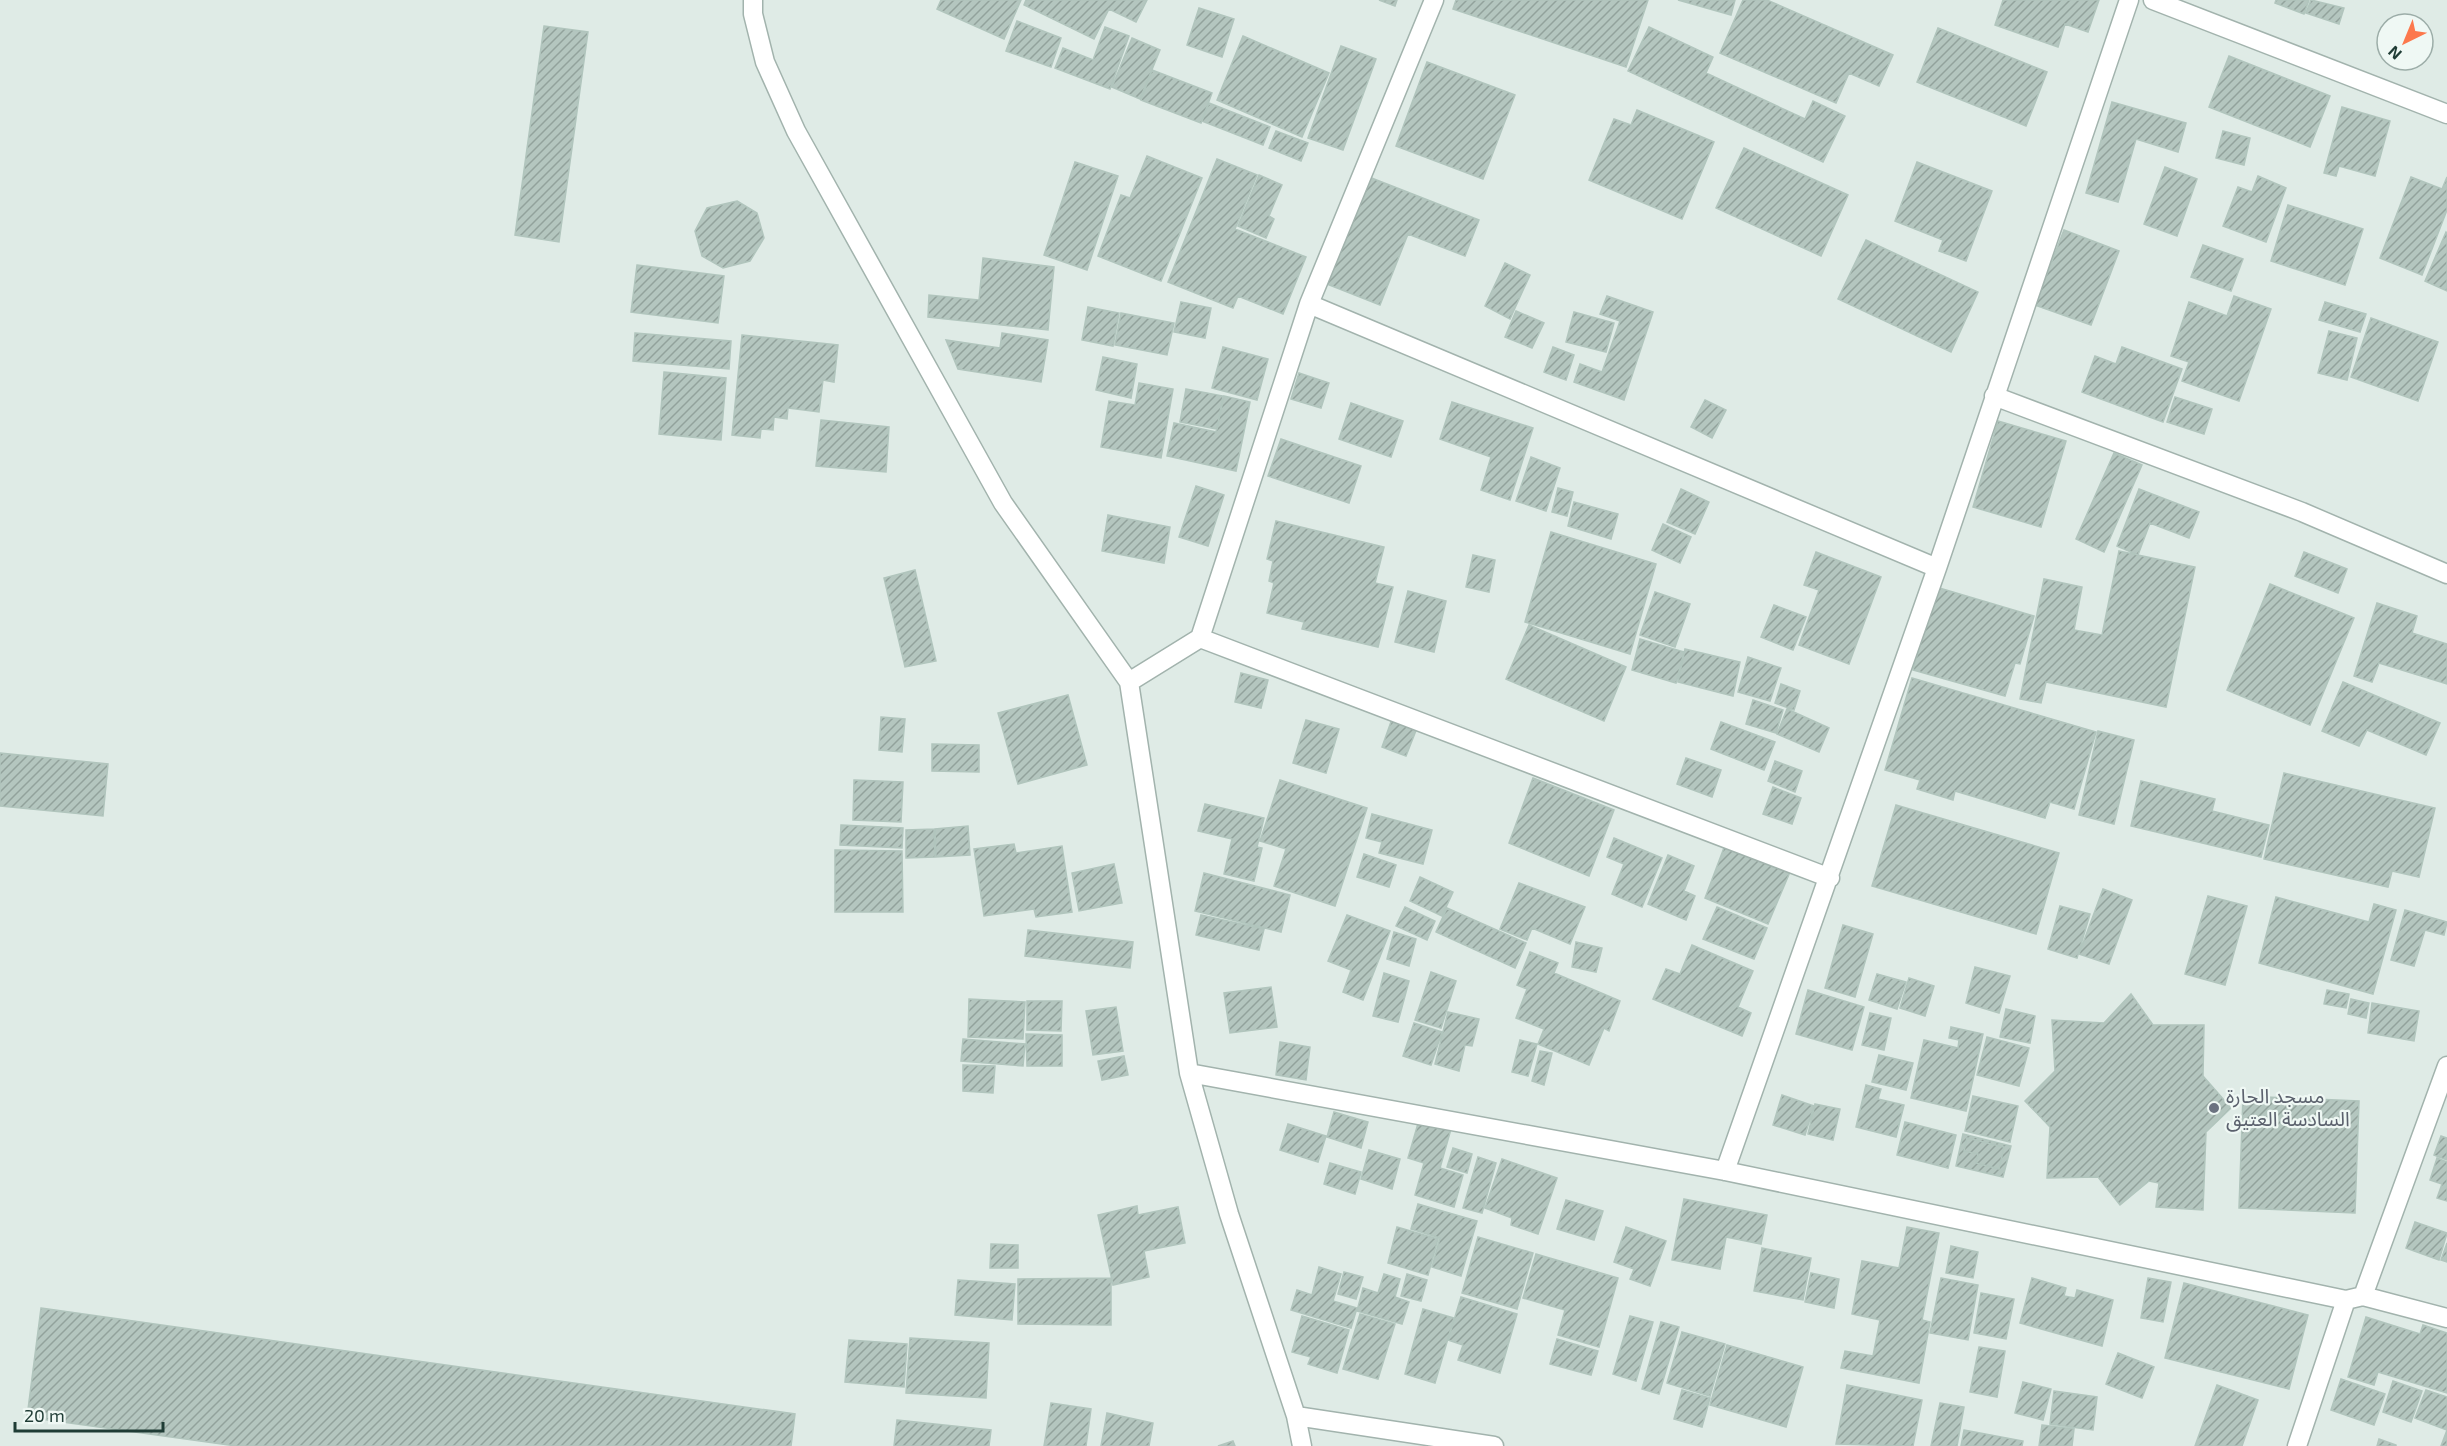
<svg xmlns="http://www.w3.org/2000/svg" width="2447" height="1446" viewBox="0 0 2447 1446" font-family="'Exo 2','Noto Sans Arabic',sans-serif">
  <defs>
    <pattern id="building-hatch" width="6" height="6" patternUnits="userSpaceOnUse" patternTransform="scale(1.5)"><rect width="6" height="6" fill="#b4c6bf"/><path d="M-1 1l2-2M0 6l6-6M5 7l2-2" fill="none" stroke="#92a29c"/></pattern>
  </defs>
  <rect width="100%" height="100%" fill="#dfebe6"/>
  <path fill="url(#building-hatch)" stroke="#b1c5bd" stroke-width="1.5" fill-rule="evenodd" d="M941 0H1021L1004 39 937 9Z
    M1026 0H1147L1136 22 1109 9 1094 39 1024 5Z
    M1379 0H1397L1395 6Z
    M1456 0H1648L1626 67 1453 9Z
    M1678 0H1735L1731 15Z
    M1743 0H1767L1893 55 1879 86 1849 73 1836 103 1720 53Z
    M2003 0H2099L2088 32 2065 24 2058 47 1995 25Z
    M2276 0H2309L2304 14 2275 3Z
    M2311 0 2344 8 2339 24 2306 13Z
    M1199 8 1234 19 1222 57 1187 45Z
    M1017 21 1061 38 1051 67 1006 51Z
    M544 26 588 32 559 242 515 235Z
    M1105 27 1129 36 1110 89 1055 68 1063 48 1093 60Z
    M1649 27 1713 57 1706 73 1805 119 1813 101 1845 116 1823 162 1628 71Z
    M1938 28 2047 72 2026 126 1917 82Z
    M1243 36 1329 73 1302 137 1217 100Z
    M1132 38 1160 50 1140 99 1112 87Z
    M1341 46 1376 59 1343 150 1308 138Z
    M2229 56 2330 96 2310 147 2209 107Z
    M1427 62 1515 95 1483 179 1396 146Z
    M1152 70 1212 93 1201 123 1141 100Z
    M2112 102 2186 123 2178 152 2136 139 2118 202 2086 193Z
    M1209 103 1270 127 1263 145 1202 121Z
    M2342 107 2390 121 2375 176 2339 166 2336 176 2324 173Z
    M1637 110 1714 142 1682 219 1589 180 1614 119 1631 125Z
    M1276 131 1308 143 1301 161 1269 148Z
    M2223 131 2250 138 2244 165 2216 158Z
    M1744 148 1848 195 1821 256 1716 208Z
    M1147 156 1202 178 1161 281 1098 256 1121 195 1130 198Z
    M1217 159 1257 175 1235 229 1306 257 1283 314 1238 296 1233 308 1168 282Z
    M1075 162 1118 176 1087 270 1044 255Z
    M1917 162 1992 191 1966 261 1939 251 1943 240 1895 221Z
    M2165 167 2197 179 2177 236 2144 224Z
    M1259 175 1282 185 1269 216 1274 219 1266 238 1238 226Z
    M2258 176 2286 188 2266 242 2223 226 2238 187 2252 192Z
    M1369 177 1479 220 1465 256 1408 234 1380 305 1327 284Z
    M2411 177 2442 189 2447 177V210L2422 275 2380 258Z
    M737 201 757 213 764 238 750 261 723 268 702 256 695 231 707 208Z
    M2288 205 2363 229 2345 285 2271 261Z
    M2064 230 2119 251 2091 325 2035 305Z
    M2446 232 2447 233V291L2425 281Z
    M1866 240 1978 292 1951 352 1838 299Z
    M2203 245 2243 259 2231 291 2191 277Z
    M983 258 1054 267 1048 330 928 317 929 295 979 300Z
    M1505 263 1530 275 1510 319 1485 306Z
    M637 265 724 276 718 323 631 312Z
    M1607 296 1653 312 1624 400 1574 382 1580 364 1602 372 1620 321 1600 314Z
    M2234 296 2271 309 2239 401 2182 381 2189 362 2171 356 2189 302 2227 316Z
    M1181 302 1211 308 1205 338 1174 332Z
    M2325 302 2366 314 2360 332 2319 320Z
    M1088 307 1119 313 1113 346 1082 340Z
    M1516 311 1544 323 1532 348 1505 337Z
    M1574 312 1614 323 1606 352 1566 342Z
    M1121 313 1174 323 1167 355 1115 345Z
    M2371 318 2438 342 2418 401 2351 377Z
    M2329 331 2357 338 2347 380 2318 373Z
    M635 333 731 341 729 369 633 361Z
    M1002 333 1048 340 1041 382 958 369 946 340 1000 348Z
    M742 335 838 345 834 382 823 380 819 412 788 408 787 419 774 417 773 430 761 429 760 438 732 435Z
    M1223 347 1268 359 1257 400 1212 388Z
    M1553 347 1574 355 1566 380 1544 372Z
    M2122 347 2182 369 2163 422 2082 392 2095 356 2116 364Z
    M1103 357 1137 364 1131 398 1096 390Z
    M664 372 726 378 721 440 659 434Z
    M1299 373 1329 383 1321 408 1291 399Z
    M1139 383 1173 389 1161 458 1101 447 1109 401 1135 405Z
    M1186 389 1223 396 1217 429 1180 422Z
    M1224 396 1250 402 1236 471 1167 456 1174 423 1216 432Z
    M2175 397 2212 409 2204 434 2167 422Z
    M1705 400 1726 410 1712 438 1691 427Z
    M1452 402 1533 428 1510 500 1481 490 1491 457 1440 439Z
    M1351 403 1403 421 1391 457 1339 439Z
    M821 420 889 427 886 472 816 466Z
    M1998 421 2066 441 2041 527 1973 507Z
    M1281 439 1361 466 1349 503 1268 476Z
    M2114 453 2142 465 2104 552 2076 539Z
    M1531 457 1560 468 1546 511 1516 501Z
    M1196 486 1224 495 1208 546 1179 537Z
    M1558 488 1573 492 1567 516 1552 512Z
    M1681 489 1709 502 1695 534 1667 522Z
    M2139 489 2199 512 2189 538 2150 523 2138 555 2117 546Z
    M1574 502 1618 514 1611 539 1568 526Z
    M1108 515 1170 527 1164 563 1102 551Z
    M1276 521 1384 547 1375 583 1393 587 1378 647 1302 629 1304 622 1267 613 1274 583 1269 581 1273 561 1267 559Z
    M1663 524 1691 537 1680 563 1652 550Z
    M1551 532 1656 564 1630 654 1525 622Z
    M2119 551 2195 567 2166 707 2046 682 2041 703 2020 699 2044 579 2082 587 2074 630 2102 635Z
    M1816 552 1881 577 1849 664 1799 645 1819 590 1804 585Z
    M2304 552 2347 569 2338 593 2295 576Z
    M1473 555 1495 560 1489 592 1466 587Z
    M915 570 936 661 905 667 884 578Z
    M2270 584 2354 618 2310 725 2227 690Z
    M1936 587 2034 616 2020 664 2015 663 2005 696 1913 670Z
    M1408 591 1446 601 1434 652 1395 642Z
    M1655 592 1690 604 1675 647 1640 635Z
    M2377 603 2417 616 2412 633 2447 644V684L2379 663 2372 682 2354 676Z
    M1774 605 1806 617 1793 650 1761 637Z
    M1529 625 1626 667 1604 721 1506 679Z
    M1640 639 1684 652 1676 683 1632 670Z
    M1685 649 1740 662 1733 696 1678 682Z
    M1748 657 1781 668 1770 701 1738 692Z
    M1241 673 1268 680 1261 708 1235 702Z
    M1912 678 2096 732 2074 809 2050 802 2045 818 1955 791 1953 800 1917 789 1920 780 1885 770Z
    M2343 682 2440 723 2426 755 2367 730 2359 746 2322 731Z
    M1781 684 1800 691 1794 710 1775 703Z
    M1068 695 1087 765 1018 784 998 713Z
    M1753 700 1783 710 1776 733 1746 724Z
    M1787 709 1829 728 1819 752 1777 734Z
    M881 717 905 719 902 752 879 750Z
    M1392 719 1417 728 1406 756 1382 747Z
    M1306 720 1339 729 1326 773 1293 763Z
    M1721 722 1775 742 1764 770 1711 749Z
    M2098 731 2134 740 2114 824 2079 815Z
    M932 744 979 745V772L932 771Z
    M0 753 108 764 103 816 0 806Z
    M1686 758 1721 770 1712 797 1677 784Z
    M1775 761 1802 771 1795 792 1768 781Z
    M2284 773 2435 808 2419 877 2392 871 2388 887 2264 859Z
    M1533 778 1614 810 1589 876 1509 843Z
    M854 780 903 782 901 822 853 820Z
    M1280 780 1367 808 1335 906 1274 886 1286 849 1260 841Z
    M2141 781 2215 799 2212 811 2269 825 2261 857 2131 826Z
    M1773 787 1801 798 1792 824 1763 814Z
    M1205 804 1264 818 1257 847 1262 848 1254 881 1224 874 1232 839 1198 831Z
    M1896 805 2059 853 2036 934 1872 886Z
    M1372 814 1432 830 1423 864 1379 853 1382 842 1366 838Z
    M841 825 903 828 902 848 840 845Z
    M968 826 970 855 936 857 935 829Z
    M934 829 935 857 906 858V830Z
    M1614 838 1662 858 1642 907 1612 894 1624 864 1607 857Z
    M1014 844 1016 853 1062 846 1072 912 1036 917 1034 909 984 916 974 849Z
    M1725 845 1790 872 1768 924 1705 898Z
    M835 850 902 851 903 912H835Z
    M1364 854 1396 865 1389 887 1357 877Z
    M1668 855 1694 866 1684 891 1695 896 1686 920 1648 904Z
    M1114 864 1122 903 1079 911 1072 873Z
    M1204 873 1290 895 1281 932 1195 911Z
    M1420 877 1453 892 1442 916 1410 901Z
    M1519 883 1585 907 1570 944 1532 928 1527 940 1500 929Z
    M2103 889 2132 900 2109 964 2079 954Z
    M2208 896 2247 906 2225 985 2185 974Z
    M2276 897 2369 922 2374 904 2396 910 2373 994 2259 963Z
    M2060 906 2090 914 2077 958 2048 949Z
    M1405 907 1435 921 1427 940 1396 926Z
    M1717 907 1767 928 1754 959 1703 939Z
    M1447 908 1526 943 1515 968 1436 932Z
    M2405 910 2447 922 2444 935 2425 930 2414 966 2391 960Z
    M1201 915 1264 929 1259 950 1196 935Z
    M1347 915 1390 931 1363 1000 1343 992 1351 970 1328 961Z
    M1843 925 1873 934 1855 997 1825 988Z
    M1028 930 1133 942 1130 968 1025 956Z
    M1394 932 1416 939 1409 966 1387 959Z
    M1576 942 1602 948 1596 972 1572 967Z
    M1692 945 1753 971 1738 1007 1751 1013 1742 1036 1653 999 1666 969 1680 974Z
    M1530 952 1558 963 1554 973 1620 1001 1609 1031 1604 1028 1589 1065 1538 1044 1544 1029 1516 1018 1527 989 1517 985Z
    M1975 967 2010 976 1999 1013 1966 1003Z
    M1431 972 1456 981 1441 1028 1415 1020Z
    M1384 973 1409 981 1398 1022 1373 1016Z
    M1877 974 1906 982 1897 1009 1869 1000Z
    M1909 978 1934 986 1925 1016 1900 1008Z
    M1271 987 1277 1027 1230 1033 1224 993Z
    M1808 990 1864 1007 1852 1050 1796 1034Z
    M2327 990 2349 994 2346 1008 2324 1004Z
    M2131 994 2153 1025H2204L2203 1076 2231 1108 2206 1132 2203 1210 2156 1207 2159 1183 2149 1181 2120 1205 2098 1177 2047 1178 2050 1127 2025 1101 2055 1071 2052 1020 2104 1023Z
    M969 999 1025 1002 1023 1039 968 1037Z
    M2351 999 2369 1003 2366 1018 2348 1014Z
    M1027 1001H1062L1061 1031 1027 1030Z
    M2372 1003 2419 1011 2414 1041 2368 1033Z
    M1116 1007 1123 1051 1093 1055 1086 1011Z
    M2006 1009 2035 1016 2030 1043 2000 1037Z
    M1448 1012 1479 1019 1472 1046 1465 1045 1459 1071 1435 1064Z
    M1870 1013 1891 1018 1884 1050 1862 1045Z
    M1414 1023 1442 1032 1431 1065 1403 1056Z
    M1951 1027 1983 1034 1966 1111 1911 1098 1924 1040 1958 1048 1959 1040 1949 1038Z
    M1026 1034 1062 1035V1066H1027Z
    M1987 1037 2029 1048 2019 1086 1977 1075Z
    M963 1039 1025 1044 1023 1066 961 1061Z
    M1520 1040 1537 1044 1528 1076 1512 1072Z
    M1280 1042 1310 1047 1306 1080 1276 1075Z
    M1540 1051 1552 1053 1544 1085 1532 1081Z
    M1879 1055 1913 1063 1906 1090 1872 1082Z
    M1124 1056 1128 1075 1102 1080 1098 1061Z
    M963 1065 995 1066 993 1093 963 1091Z
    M1866 1085 1881 1089 1878 1099 1904 1105 1896 1137 1856 1127Z
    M1782 1095 1814 1106 1805 1135 1773 1125Z
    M1973 1096 2018 1106 2010 1142 1965 1131Z
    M2243 1096 2359 1101 2355 1213 2239 1208Z
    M1815 1104 1840 1109 1833 1140 1808 1134Z
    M1334 1112 1368 1122 1361 1148 1327 1137Z
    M1419 1120 1451 1129 1440 1168 1463 1175 1454 1207 1415 1195 1424 1163 1408 1158Z
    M1905 1122 1956 1135 1948 1168 1897 1155Z
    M1288 1124 1326 1136 1318 1162 1280 1150Z
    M1963 1134 2011 1146 2003 1177 1956 1166ZM1967 1138 2004 1147 1999 1169 1976 1163 1978 1154 1964 1151Z
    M2441 1136 2447 1138V1160L2434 1155Z
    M1967 1138 2004 1147 1999 1169 1976 1163 1978 1154 1964 1151Z
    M1453 1148 1472 1154 1467 1173 1447 1167Z
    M1369 1150 1400 1159 1392 1189 1361 1179Z
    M1478 1157 1496 1163 1482 1213 1463 1208Z
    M2437 1158 2447 1162V1201L2437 1198 2442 1184 2430 1180Z
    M1502 1159 1557 1178 1538 1234 1511 1225 1512 1218 1485 1208Z
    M1330 1163 1361 1172 1355 1194 1324 1184Z
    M1684 1199 1767 1215 1761 1244 1726 1237 1720 1269 1672 1260Z
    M1566 1200 1603 1211 1594 1240 1557 1229Z
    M1418 1204 1477 1221 1461 1276 1432 1267 1440 1238 1411 1229Z
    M1137 1206 1138 1215 1178 1207 1185 1243 1144 1251 1149 1277 1113 1285 1098 1215Z
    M2415 1222 2447 1233 2439 1260 2406 1248Z
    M1397 1227 1438 1239 1428 1275 1388 1263Z
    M1626 1227 1666 1241 1650 1286 1630 1279 1634 1269 1614 1262Z
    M1907 1227 1939 1233 1922 1320 1930 1322 1919 1383 1841 1368 1845 1351 1873 1356 1880 1320 1852 1314 1862 1261 1899 1268Z
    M1478 1237 1533 1253 1517 1309 1462 1293Z
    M2447 1243V1262L2441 1260Z
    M991 1244 1018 1245V1268H990Z
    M1951 1246 1978 1252 1973 1278 1946 1273Z
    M1762 1248 1811 1258 1803 1300 1754 1291Z
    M1536 1254 1618 1278 1599 1347 1558 1335 1565 1310 1523 1298Z
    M1319 1267 1341 1274 1333 1301 1357 1308 1351 1328 1291 1310 1297 1290 1312 1295Z
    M1344 1272 1363 1277 1356 1299 1338 1294Z
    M1811 1273 1839 1279 1834 1308 1805 1302Z
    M1384 1274 1400 1279 1395 1297 1409 1302 1402 1324 1357 1311 1363 1288 1378 1293Z
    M1407 1274 1427 1280 1421 1301 1401 1296Z
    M1111 1278V1325L1018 1324V1279Z
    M1941 1278 1978 1285 1968 1340 1930 1333Z
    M2032 1278 2066 1288 2064 1296 2075 1298 2077 1290 2113 1300 2102 1346 2020 1323Z
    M2148 1278 2171 1282 2163 1322 2141 1318Z
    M958 1280 1015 1284 1012 1320 955 1315Z
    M2184 1283 2308 1315 2289 1389 2165 1358Z
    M1981 1293 2014 1299 2006 1339 1974 1333Z
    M1461 1297 1517 1314 1500 1373 1458 1360 1463 1345 1448 1340Z
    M41 1308 795 1414 791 1446H236L27 1417Z
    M1423 1309 1454 1318 1435 1383 1405 1374Z
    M1360 1314 1395 1324 1378 1379 1343 1369Z
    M1302 1316 1349 1330 1337 1373 1308 1364 1311 1357 1292 1352Z
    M1630 1316 1653 1322 1636 1381 1613 1374Z
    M2366 1317 2420 1334 2423 1325 2447 1333V1393L2378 1372 2374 1385 2348 1377Z
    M1661 1322 1679 1327 1659 1394 1642 1389Z
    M1682 1332 1725 1344 1710 1396 1667 1383Z
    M910 1338 989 1343 986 1398 906 1393Z
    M1557 1339 1598 1351 1591 1375 1550 1364Z
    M849 1340 907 1344 904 1387 845 1382Z
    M1727 1345 1803 1367 1786 1427 1710 1405Z
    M1979 1347 2005 1351 1997 1397 1970 1392Z
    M2118 1353 2154 1367 2142 1398 2106 1384Z
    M2341 1379 2385 1394 2374 1425 2331 1410Z
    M2393 1381 2422 1391 2411 1422 2383 1412Z
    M2023 1382 2051 1389 2043 1420 2015 1413Z
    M1847 1385 1922 1400 1913 1446 1836 1444Z
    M2217 1385 2258 1400 2242 1446H2195Z
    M1682 1390 1710 1398 1702 1427 1674 1419Z
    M2426 1390 2447 1397V1446H2441L2447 1430 2415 1418Z
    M2054 1391 2097 1397 2093 1430 2050 1424Z
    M1051 1403 1091 1409 1086 1446H1044Z
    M1940 1403 1964 1407 1957 1446H1931Z
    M1107 1413 1153 1423 1149 1446H1101Z
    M897 1420 991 1430 989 1446H894Z
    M2042 1425 2074 1429 2072 1446H2039Z
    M1964 1430 2023 1441 2022 1446H1961Z
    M2379 1439 2396 1445V1446H2377Z
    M1233 1441 1235 1446H1218Z"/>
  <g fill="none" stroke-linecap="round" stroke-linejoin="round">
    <g stroke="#a2b3ad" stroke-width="21">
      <path id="minor" d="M753 0V14L765 62 796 131 1003 503 1129 682 1189 1073 1229 1214 1296 1416 1302 1446
        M2153 0 2447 114
        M1309 304 1937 568
        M1994 396 2302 512 2447 574
        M1200 638 1830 878
        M1129 682 1200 638 1309 304 1434 0
        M1189 1073 1725 1171 2346 1300
        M1725 1171 1937 568 2129 0
        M2363 1296 2447 1066
        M1296 1416 1494 1446
        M2297 1446 2346 1300 2363 1296 2447 1318"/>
    </g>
    <use href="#minor" stroke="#fff" stroke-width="18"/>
  </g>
  <circle fill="#6b7280" stroke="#eff8f4" stroke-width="2" cx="2214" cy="1108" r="6"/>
  <g text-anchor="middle" stroke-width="4.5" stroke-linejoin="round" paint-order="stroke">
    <g font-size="20" fill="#5b616d" stroke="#eff8f4" text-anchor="start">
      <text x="2226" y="1103">مسجد الحارة<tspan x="2226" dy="23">السادسة العتيق</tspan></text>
    </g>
  </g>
  <g transform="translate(2405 42) rotate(223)"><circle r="28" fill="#eff8f4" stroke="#9cada8" stroke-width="1.5"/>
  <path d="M0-4.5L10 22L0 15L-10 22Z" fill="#fc784c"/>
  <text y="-9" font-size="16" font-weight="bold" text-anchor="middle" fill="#1f3c35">N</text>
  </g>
  <path d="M15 1422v9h148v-9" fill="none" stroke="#1f3c35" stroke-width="3"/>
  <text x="24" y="1422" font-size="18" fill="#1f3c35" stroke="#eff8f4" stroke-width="4.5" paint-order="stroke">20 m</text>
</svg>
